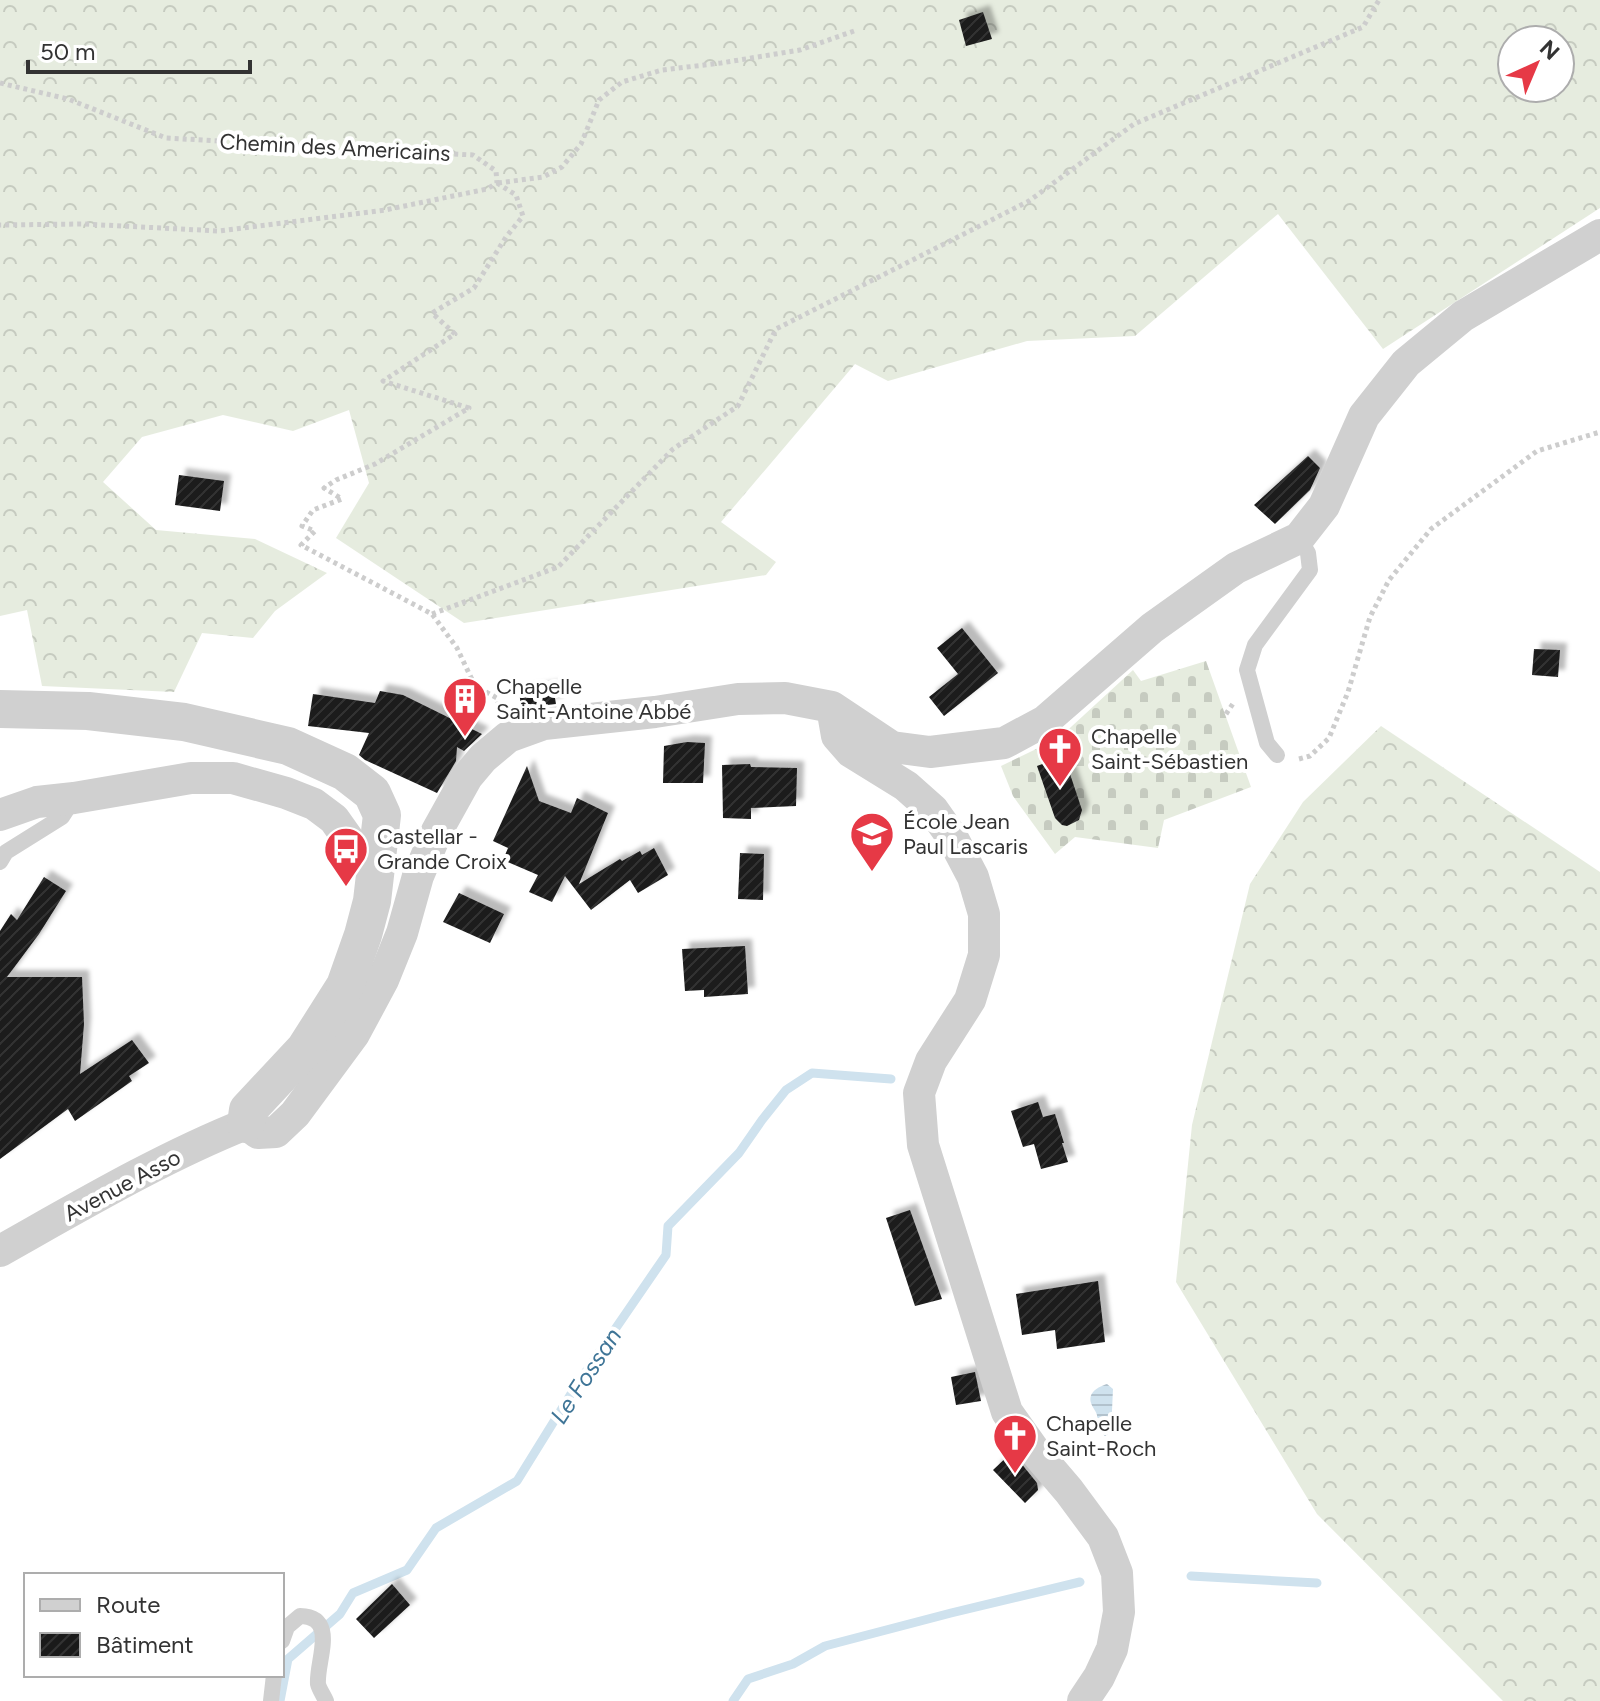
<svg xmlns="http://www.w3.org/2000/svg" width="1600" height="1701" viewBox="0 0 1600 1701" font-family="Figtree,sans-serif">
  <defs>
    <pattern id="forest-crowns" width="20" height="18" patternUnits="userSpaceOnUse" patternTransform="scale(2)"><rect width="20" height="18" fill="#e6ecdf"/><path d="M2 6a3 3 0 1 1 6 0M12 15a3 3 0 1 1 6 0" fill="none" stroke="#c6cbc0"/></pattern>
    <pattern id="cemetery-stones" width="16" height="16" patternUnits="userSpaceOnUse" patternTransform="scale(2)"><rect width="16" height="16" fill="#e6ecdf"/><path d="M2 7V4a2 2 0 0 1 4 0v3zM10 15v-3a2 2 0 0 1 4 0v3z" fill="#c6cbc0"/></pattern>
    <pattern id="water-rules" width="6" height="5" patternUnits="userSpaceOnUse" patternTransform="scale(2)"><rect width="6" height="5" fill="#cfe2ee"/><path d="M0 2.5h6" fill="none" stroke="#b2c2cd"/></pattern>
    <pattern id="building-hatch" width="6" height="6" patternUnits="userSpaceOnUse" patternTransform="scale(2)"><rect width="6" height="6" fill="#1a1a1a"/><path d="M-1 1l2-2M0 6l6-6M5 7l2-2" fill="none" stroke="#333"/></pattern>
    <filter id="shadow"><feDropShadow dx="7" dy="-7" stdDeviation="2" flood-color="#0004"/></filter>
  </defs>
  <rect width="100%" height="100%" fill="#fff"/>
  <path fill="url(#forest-crowns)" fill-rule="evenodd" d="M0 0H1600V208L1383 349 1278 214 1135 336 1027 341 888 381 855 364 721 522 776 562 766 575 464 623 336 538 369 483 349 410 293 431 223 415 142 437 103 482 156 530 255 539 327 573 275 611 253 638 202 633 174 692 42 686 27 610 0 616ZM1512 40H1560V88H1512Z
    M1381 726 1600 872V1701H1503L1317 1514 1176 1282 1192 1125 1250 884 1303 802Z"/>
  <path fill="url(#cemetery-stones)" d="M1206 661 1251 787 1164 820 1158 848 1075 837 1055 854 1013 796 1001 766 1059 738 1133 670 1141 681Z"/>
  <path fill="url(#water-rules)" d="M1107 1384 1113 1389 1111 1432 1105 1436 1097 1429C1097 1424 1097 1420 1097 1415 1096 1411 1092 1407 1091 1403 1088 1392 1098 1387 1107 1384Z"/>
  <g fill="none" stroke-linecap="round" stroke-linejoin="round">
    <path stroke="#cfe2ee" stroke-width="9" d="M1191 1576 1317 1583
      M280 1701 288 1659 340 1614 353 1593 407 1570 436 1528 517 1481 574 1389 666 1255 668 1226 739 1153 762 1120 786 1090 812 1073 891 1079
      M733 1701 748 1679 793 1664 825 1646 951 1613 1080 1582"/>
  </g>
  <path fill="url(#building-hatch)" filter="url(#shadow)" d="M983 12 992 39 966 46 959 20Z
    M1308 456 1320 468 1310 490 1275 524 1254 505Z
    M179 475 224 481 220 511 175 505Z
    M962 628 998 673 944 716 929 697 958 674 937 648Z
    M1534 649 1560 650 1558 677 1532 675Z
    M553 687 556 704 538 706 522 712 519 692Z
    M380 691 403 695 482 734 464 751 457 747 456 761 437 793 365 760 359 755 369 733 308 726 313 694 375 703Z
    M687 742 705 743 703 783H663L664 746Z
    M1064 756 1082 810 1079 820 1067 826 1062 825 1055 818 1037 766Z
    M750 764 751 767 797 768 796 806 751 808V819L723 818 722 765Z
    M527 766 539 801 571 813 577 798 608 813 579 884 620 859 622 861 640 851 642 855 654 848 668 875 638 893 630 880 591 910 565 876 552 902 529 892 538 875 503 860 508 848 493 841Z
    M740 853 764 854 763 900 738 899Z
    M44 877 66 891 39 934 7 977H82L84 1024 80 1074 132 1040 149 1063 129 1076 132 1081 75 1121 68 1109 0 1159V931L11 914 17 920Z
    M459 893 504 914 490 943 443 922Z
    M745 946 748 994 704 997V990L685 991 682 949Z
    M1038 1102 1043 1117 1055 1114 1064 1143H1062L1068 1162 1041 1169 1034 1144 1023 1147 1011 1111Z
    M910 1210 942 1299 915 1306 886 1218Z
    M1098 1281 1105 1342 1057 1349 1055 1330 1022 1335 1016 1294Z
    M975 1372 981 1401 956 1405 951 1377Z
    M1012 1452 1037 1483 1038 1490 1025 1503 993 1470Z
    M392 1584 410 1605 374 1638 356 1619Z"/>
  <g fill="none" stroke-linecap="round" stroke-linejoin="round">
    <path stroke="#cdcdcd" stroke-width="5" stroke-dasharray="4 4" stroke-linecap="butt" d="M0 83 68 99 166 138 473 155 496 171 497 183 487 189 385 210 219 231 83 224 0 225
      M497 183 516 195 523 216 506 237 474 288 432 313 455 334 383 381 469 408 375 464 336 480 324 488 342 499 313 510 302 526 315 531 301 545 432 614 457 648 475 686 497 698 500 709
      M498 183 543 177 562 167 581 144 599 100 622 82 662 70 721 63 800 50 854 31
      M432 614 558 567 673 449 738 406 776 329 1029 201 1134 124 1363 27 1379 0
      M1226 714 1234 702
      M1299 759 1310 756 1329 738 1348 692 1370 617 1389 580 1431 529 1537 451 1600 432"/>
    <path stroke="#d0d0d0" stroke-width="16" d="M1277 755 1267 743 1247 670 1255 645 1310 570 1308 553 1299 538
      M0 862 6 852 62 817 73 800
      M282 1641 287 1627 300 1616C339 1617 316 1661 318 1684 319 1689 324 1696 326 1701
      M271 1701 274 1675"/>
    <path stroke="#d0d0d0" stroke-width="32" d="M832 707 837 736 851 752 906 786 933 810 952 837 973 877 984 914V955L970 1000 931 1061 919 1093 923 1145 1007 1412 1034 1450 1069 1491 1103 1537 1117 1573 1119 1612 1112 1649 1099 1677 1083 1701
      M0 815 37 802 74 798 191 778H233L286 793 314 804 334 819 351 843 360 848 377 851
      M0 1251C80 1206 161 1158 246 1124L258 1133 276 1132 295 1114 354 1034 383 980 402 933 418 876 437 831 467 777 483 758 508 737 544 724 655 712 738 699 785 698 832 707 892 747 930 752 1004 743 1045 721 1152 628 1236 568 1299 538 1324 506 1364 416 1406 363 1463 316 1600 235"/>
    <path stroke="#d0d0d0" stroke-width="38" d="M0 709 88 711 184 722 288 746 345 772 372 793 382 815 372 901 363 935 345 986 305 1049 248 1110 246 1124"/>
  </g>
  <defs>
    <g id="building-pin" transform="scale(2.3)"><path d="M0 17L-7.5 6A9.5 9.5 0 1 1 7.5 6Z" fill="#e63946" stroke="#fff"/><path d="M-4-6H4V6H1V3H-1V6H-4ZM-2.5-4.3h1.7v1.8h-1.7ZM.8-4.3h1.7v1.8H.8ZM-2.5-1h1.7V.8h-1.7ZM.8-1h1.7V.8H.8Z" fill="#fff"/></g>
    <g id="church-pin" transform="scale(2.3)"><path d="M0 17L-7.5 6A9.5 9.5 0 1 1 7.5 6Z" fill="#e63946" stroke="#fff"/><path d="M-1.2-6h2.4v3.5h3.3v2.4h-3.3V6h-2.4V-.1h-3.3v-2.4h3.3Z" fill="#fff"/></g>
    <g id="school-pin" transform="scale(2.3)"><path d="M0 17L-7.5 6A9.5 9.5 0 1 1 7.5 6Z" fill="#e63946" stroke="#fff"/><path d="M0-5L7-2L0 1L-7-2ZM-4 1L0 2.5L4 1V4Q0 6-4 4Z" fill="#fff"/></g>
    <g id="bus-pin" transform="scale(2.3)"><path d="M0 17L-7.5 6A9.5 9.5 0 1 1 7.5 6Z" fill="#e63946" stroke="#fff"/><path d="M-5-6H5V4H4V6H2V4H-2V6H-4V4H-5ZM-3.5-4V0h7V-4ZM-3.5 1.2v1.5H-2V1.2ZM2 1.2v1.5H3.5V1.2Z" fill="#fff"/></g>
  </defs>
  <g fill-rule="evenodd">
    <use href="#building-pin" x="465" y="699"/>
    <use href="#church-pin" x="1060" y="749"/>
    <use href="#school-pin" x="872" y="834"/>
    <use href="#bus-pin" x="346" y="849"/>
    <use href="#church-pin" x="1015" y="1436"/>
  </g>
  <g text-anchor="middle" stroke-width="8" stroke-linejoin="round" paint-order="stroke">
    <g font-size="22" fill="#333" stroke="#fff">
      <text transform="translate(335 147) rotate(3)" y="8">Chemin des Americains</text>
      <text transform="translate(122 1185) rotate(-28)" y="8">Avenue Asso</text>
    </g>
    <g font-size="22" fill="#333" stroke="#fff" text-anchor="start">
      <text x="496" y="694">Chapelle<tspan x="496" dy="25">Saint-Antoine Abbé</tspan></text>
      <text x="1091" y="744">Chapelle<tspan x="1091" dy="25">Saint-Sébastien</tspan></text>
      <text x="903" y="829">École Jean<tspan x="903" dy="25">Paul Lascaris</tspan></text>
      <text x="377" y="844">Castellar -<tspan x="377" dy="25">Grande Croix</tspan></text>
      <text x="1046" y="1431">Chapelle<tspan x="1046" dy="25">Saint-Roch</tspan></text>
    </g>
    <g font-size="24" font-style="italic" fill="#3f7597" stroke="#fff">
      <text transform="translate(586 1376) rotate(-57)" y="8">Le Fossan</text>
    </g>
  </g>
  <rect x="24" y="1573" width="260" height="104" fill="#ffffff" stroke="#adadad" stroke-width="2"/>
  <rect x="40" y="1599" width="40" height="12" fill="#d0d0d0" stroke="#adadad" stroke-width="2"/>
  <text x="96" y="1613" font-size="24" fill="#333333">Route</text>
  <rect x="40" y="1633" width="40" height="24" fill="url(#building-hatch)" stroke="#adadad" stroke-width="2"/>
  <text x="96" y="1653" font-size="24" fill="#333333">Bâtiment</text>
  <g transform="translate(1536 64) rotate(44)"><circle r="38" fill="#ffffff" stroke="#adadad" stroke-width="2"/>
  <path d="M0-6L14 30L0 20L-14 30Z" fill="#e63946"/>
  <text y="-12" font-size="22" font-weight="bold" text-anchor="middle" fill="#333333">N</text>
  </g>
  <path d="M28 60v12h222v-12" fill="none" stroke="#333333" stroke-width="4"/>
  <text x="40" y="60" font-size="24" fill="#333333" stroke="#ffffff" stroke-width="6" paint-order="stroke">50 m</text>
</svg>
